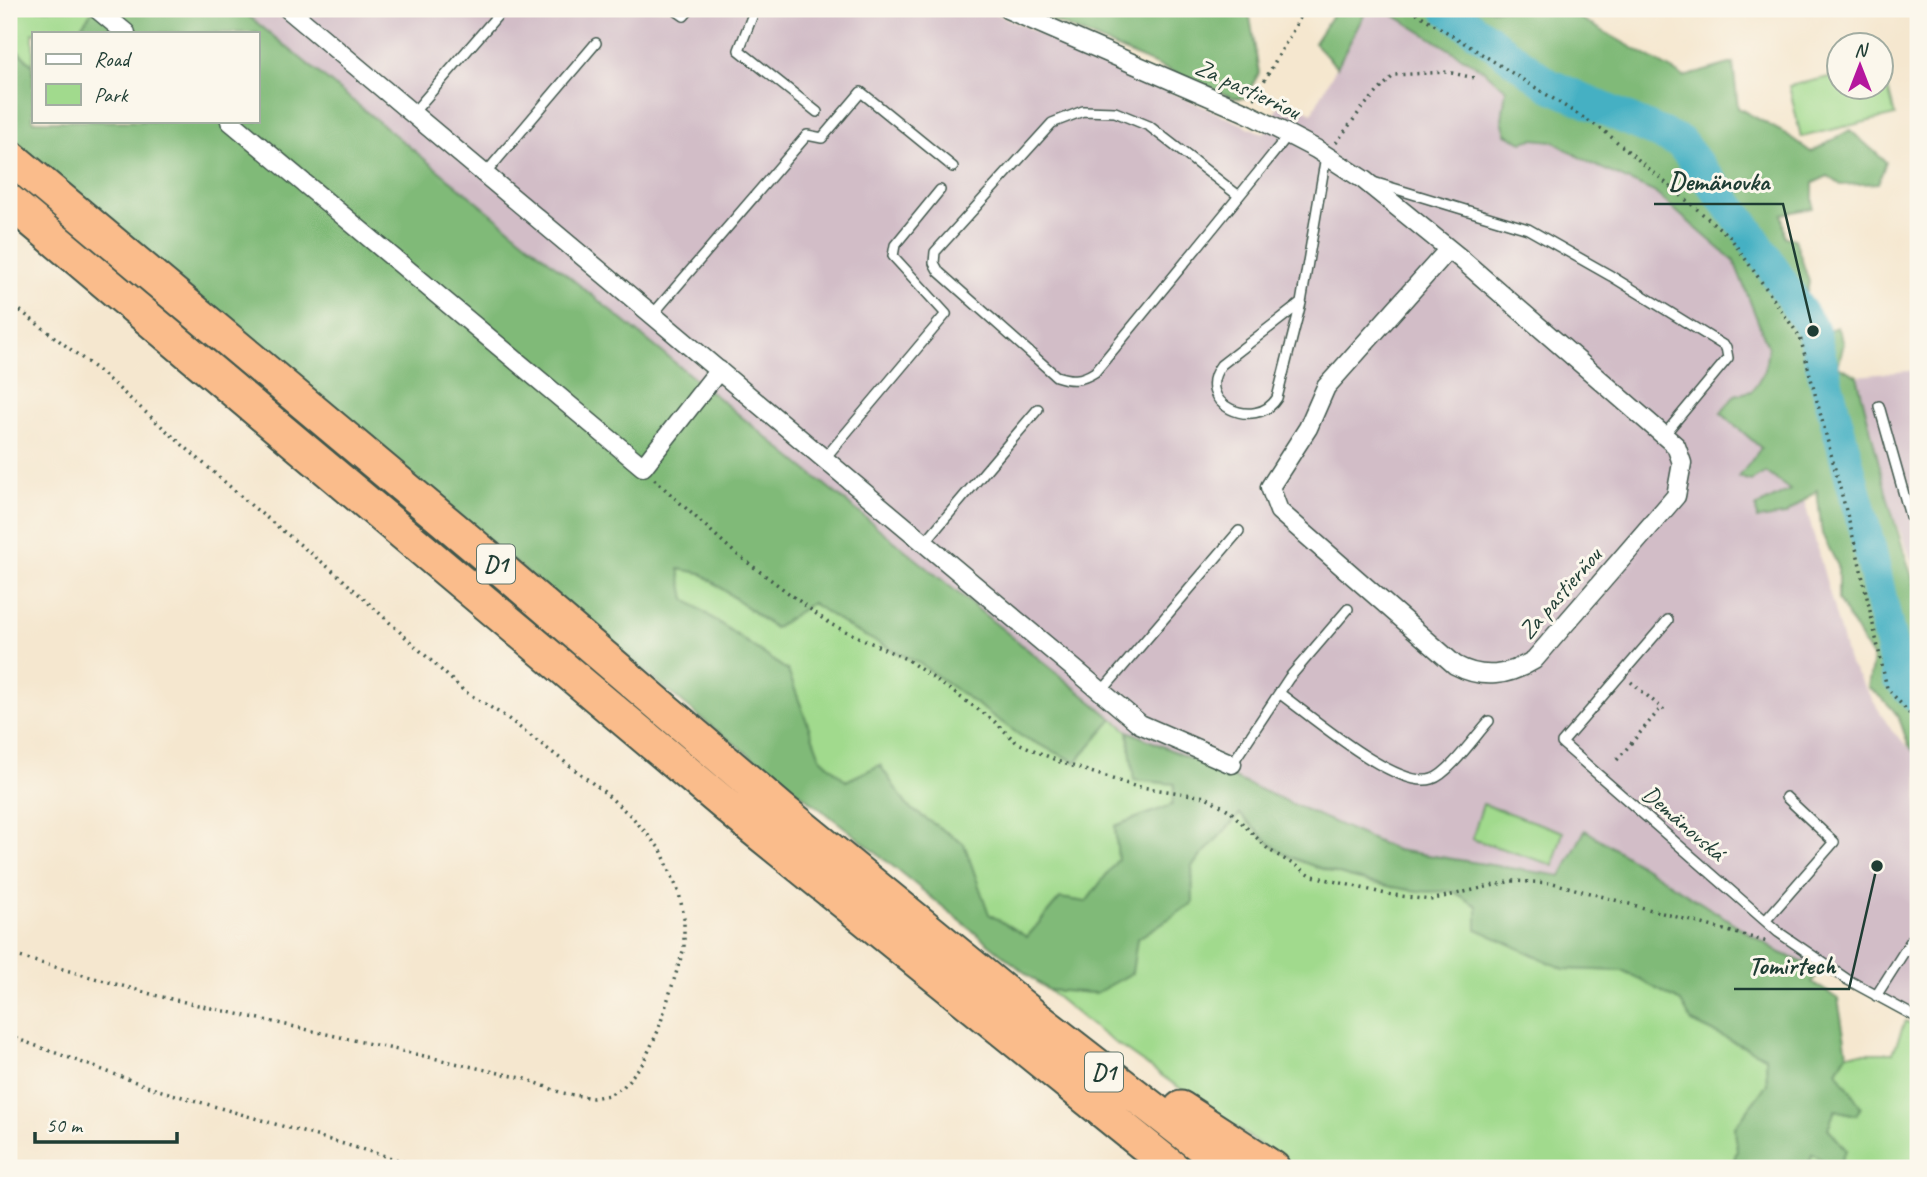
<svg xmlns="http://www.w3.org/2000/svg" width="1927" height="1177" viewBox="0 0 1927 1177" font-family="Caveat,sans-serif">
  <rect width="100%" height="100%" fill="#fbf7ec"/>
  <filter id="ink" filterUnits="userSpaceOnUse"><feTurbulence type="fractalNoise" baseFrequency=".0143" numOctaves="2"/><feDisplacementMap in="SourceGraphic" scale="14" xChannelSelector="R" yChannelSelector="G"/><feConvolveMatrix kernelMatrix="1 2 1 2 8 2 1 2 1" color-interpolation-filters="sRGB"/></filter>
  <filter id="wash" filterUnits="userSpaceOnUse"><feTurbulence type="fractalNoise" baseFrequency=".00686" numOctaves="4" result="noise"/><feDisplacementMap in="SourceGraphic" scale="28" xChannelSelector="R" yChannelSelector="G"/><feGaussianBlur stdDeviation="1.57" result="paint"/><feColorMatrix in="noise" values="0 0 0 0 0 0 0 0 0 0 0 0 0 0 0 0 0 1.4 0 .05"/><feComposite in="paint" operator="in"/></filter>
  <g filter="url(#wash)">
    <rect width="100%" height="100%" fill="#f5e7cf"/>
    <path fill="#d2bdc7" d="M241 9H986L1264 134 1282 99 1312 113 1367 9H1384L1593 139 1734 261 1795 417 1785 430 1848 661 1892 731 1918 756V1010L1781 954 1585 830 1562 876 1395 850 1128 731Z
      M1918 370V576L1890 507 1857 376Z"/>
    <path fill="#a1da8d" stroke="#608c60" stroke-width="2" d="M9 9H94L76 33H33V66L9 42Z
      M1882 65 1895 115 1801 137 1789 86 1839 75 1840 88H1882Z
      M678 569 701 573 774 628 812 603 853 630 919 663 1021 736 1076 762 1113 719 1128 731 1134 780 1176 784 1172 805 1115 826 1118 859 1086 902 1060 898 1027 937 988 914 964 844 908 807 880 765 846 781 820 757 788 671 685 599Z
      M1483 804 1563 832 1553 865 1472 839Z
      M1239 814C1254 827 1271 848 1289 856 1323 872 1415 898 1451 890L1477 906 1478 929 1564 969 1624 971 1682 1002 1692 1022 1766 1057 1767 1084 1735 1127 1737 1151 1731 1168H1293L1097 1030 1048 990 1096 993 1137 939 1193 903 1192 866Z
      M1905 1021 1918 1026V1168H1808L1812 1154 1837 1168 1846 1150 1828 1128 1835 1110 1856 1115 1837 1071 1847 1053H1893Z"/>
    <path fill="#80ba78" stroke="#507c56" stroke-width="2" d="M94 9H240L1113 719 1076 762 1021 736 919 663 853 630 812 603 775 628 701 573 679 569 685 599 788 671 820 757 846 781 880 765 908 807 964 844 989 914 1027 937 1060 898 1086 902 1118 859 1115 826 1172 805 1175 784 1134 780 1128 731 1396 850 1561 876 1585 830 1781 953 1820 970 1812 982 1838 999 1847 1053 1837 1071 1861 1107 1856 1115 1835 1110 1828 1128 1846 1150 1837 1168 1812 1154 1808 1168H1731L1737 1151 1735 1127 1767 1084 1766 1057 1692 1022 1681 1002 1624 971 1564 969 1477 929V906L1451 890C1414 898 1324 872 1289 856 1271 848 1254 827 1240 814L1192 866 1193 903 1137 939 1132 973 1096 993 1048 990 1020 969 848 830 702 719 9 139V42L33 66V121H257V33H76Z
      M1025 9H1240L1250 17 1259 73 1245 98H1234Z
      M1336 9H1367L1337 67 1314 43Z
      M1384 9H1564L1684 77 1733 63 1738 108 1786 134 1811 152 1850 130 1886 162 1878 183 1841 185 1828 176 1813 183V208L1782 214 1785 237 1795 239 1809 282 1799 328 1805 338 1837 327 1844 343 1838 366 1857 376 1890 507 1918 596V756C1904 742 1907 738 1900 721 1894 707 1880 697 1868 687L1873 659 1838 600V566L1822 534 1817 490 1785 515 1757 519 1756 507 1790 490 1766 472 1751 481 1739 477 1761 448 1721 413 1735 395 1752 391 1765 370 1768 347 1734 261 1654 192 1590 163 1552 141 1533 139 1522 142 1506 134 1502 120 1506 89 1483 70Z"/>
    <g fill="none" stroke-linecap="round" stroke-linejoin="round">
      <path stroke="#45b0c3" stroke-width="33" d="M1447 9 1549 85 1680 142 1747 229 1813 331 1870 550 1898 677 1918 698"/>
    </g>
  </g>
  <g filter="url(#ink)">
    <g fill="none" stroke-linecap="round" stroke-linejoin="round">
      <g stroke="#3f564b" stroke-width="12">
        <path id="lane" d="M674 9 684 16 690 9
          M755 9 739 50 817 112
          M413 113 503 9
          M485 174 596 43
          M1373 182 1528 229 1611 276 1726 347 1728 358 1665 434
          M1239 196 1149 126 1115 112 1083 111 1052 123 935 252 934 263 939 272 1056 376C1071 381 1081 381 1095 372 1160 293 1225 214 1289 134
          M1301 303 1221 365C1192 404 1256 432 1277 398L1301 303 1326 156
          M653 314 807 135 822 138 861 92 953 167
          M1879 406 1910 516 1918 527
          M825 458 946 314 893 256 895 245 940 190
          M925 542 1038 409
          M1668 620 1562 743 1778 932 1848 980 1918 1018
          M1102 691 1239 531
          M1279 693C1310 715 1396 790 1432 779 1449 774 1476 735 1489 721
          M1232 764 1289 678 1348 609
          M1766 920 1834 842 1786 797
          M1876 996 1918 930"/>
      </g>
      <g stroke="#3f564b" stroke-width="21">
        <path id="street" d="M97 9 126 33
          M288 9 1140 724 1232 764
          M1007 9 1247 113 1316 149 1364 180 1460 258 1676 446 1682 463 1676 496 1534 660C1508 676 1483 680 1455 665L1279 511 1270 487 1308 428 1326 387 1449 249
          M230 121 643 467 719 370"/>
      </g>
      <g stroke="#3f564b" stroke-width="37">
        <path id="highway" d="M9 156 471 543 782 810 1031 1014 1229 1168
          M9 201 754 829 1173 1168
          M1181 1108 1273 1168"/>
      </g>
      <path stroke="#3f564b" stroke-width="3.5" stroke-dasharray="2 5" stroke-linecap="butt" d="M1410 9 1603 130 1730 237 1800 337 1857 552 1887 688 1918 723
        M1254 99 1305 9
        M1336 143 1363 107 1394 75 1447 72 1475 78
        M9 302 100 372 253 507 338 575 464 691 506 717 604 792 633 818 661 850 679 893 684 917V948L658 1031 643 1063 623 1087 609 1095 593 1098 562 1093 526 1079 158 996 9 954
        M654 479 735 553 830 624 906 659 993 720 1016 742 1060 762 1134 786 1206 797 1230 811 1269 850 1313 876 1386 894 1430 900 1512 881 1553 883 1768 942
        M1631 682 1664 710
        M1617 760 1661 708
        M9 1036 155 1089 426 1168"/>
      <use href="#lane" stroke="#fff" stroke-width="9"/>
      <use href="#street" stroke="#fff" stroke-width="18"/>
      <use href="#highway" stroke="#fabc8b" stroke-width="33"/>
    </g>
  </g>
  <g text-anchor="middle" stroke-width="6" stroke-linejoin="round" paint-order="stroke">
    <g fill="#fbf7ec" stroke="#61756b" stroke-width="2">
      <rect x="477" y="544.5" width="38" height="39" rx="5"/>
      <rect x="1085" y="1052.5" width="38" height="39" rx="5"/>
    </g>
    <g font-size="23" font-weight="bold" fill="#1f3d34">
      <text x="496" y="572">D1</text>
      <text x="1104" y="1080">D1</text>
    </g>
    <g font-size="24" fill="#1f3d34" stroke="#fbf7ec">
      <text transform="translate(1248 89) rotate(25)" y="8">Za pastierňou</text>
      <text transform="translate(1560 593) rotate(-49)" y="8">Za pastierňou</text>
      <text transform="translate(1684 823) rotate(41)" y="8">Demänovská</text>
    </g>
  </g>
  <path fill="none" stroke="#1f3d34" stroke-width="2.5" d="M1813 331L1783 204H1654M1877 866L1849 989H1734"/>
  <g fill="#1f3d34" stroke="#fbf7ec" stroke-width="2.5">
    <circle cx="1813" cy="331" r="7"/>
    <circle cx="1877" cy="866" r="7"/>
  </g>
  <g font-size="26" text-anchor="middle" font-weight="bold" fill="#1f3d34" stroke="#fbf7ec" stroke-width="6" stroke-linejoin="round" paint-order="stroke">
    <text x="1719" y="190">Demänovka</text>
    <text x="1792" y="974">Tomirtech</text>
  </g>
  <rect width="1927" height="1177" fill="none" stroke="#fbf7ec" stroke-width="35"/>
  <rect x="32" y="32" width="228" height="91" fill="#fbf7ec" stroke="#a3ada2" stroke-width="2"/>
  <rect x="46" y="54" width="35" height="10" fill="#ffffff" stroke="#a3ada2" stroke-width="2"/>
  <text x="94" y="66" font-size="21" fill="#1f3d34">Road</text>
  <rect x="46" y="84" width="35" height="21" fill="#a1da8d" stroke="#a3ada2" stroke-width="2"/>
  <text x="94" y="102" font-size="21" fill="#1f3d34">Park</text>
  <g transform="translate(1860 66)"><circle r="33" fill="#fbf7ec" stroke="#a3ada2" stroke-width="2"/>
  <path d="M0-5L12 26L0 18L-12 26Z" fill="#b5179e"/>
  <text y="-10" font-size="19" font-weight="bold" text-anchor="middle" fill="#1f3d34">N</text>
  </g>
  <path d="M35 1132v10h142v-10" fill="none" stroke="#1f3d34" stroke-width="3.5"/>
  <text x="46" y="1132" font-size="21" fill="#1f3d34" stroke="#fbf7ec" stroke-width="5" paint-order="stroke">50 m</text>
</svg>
